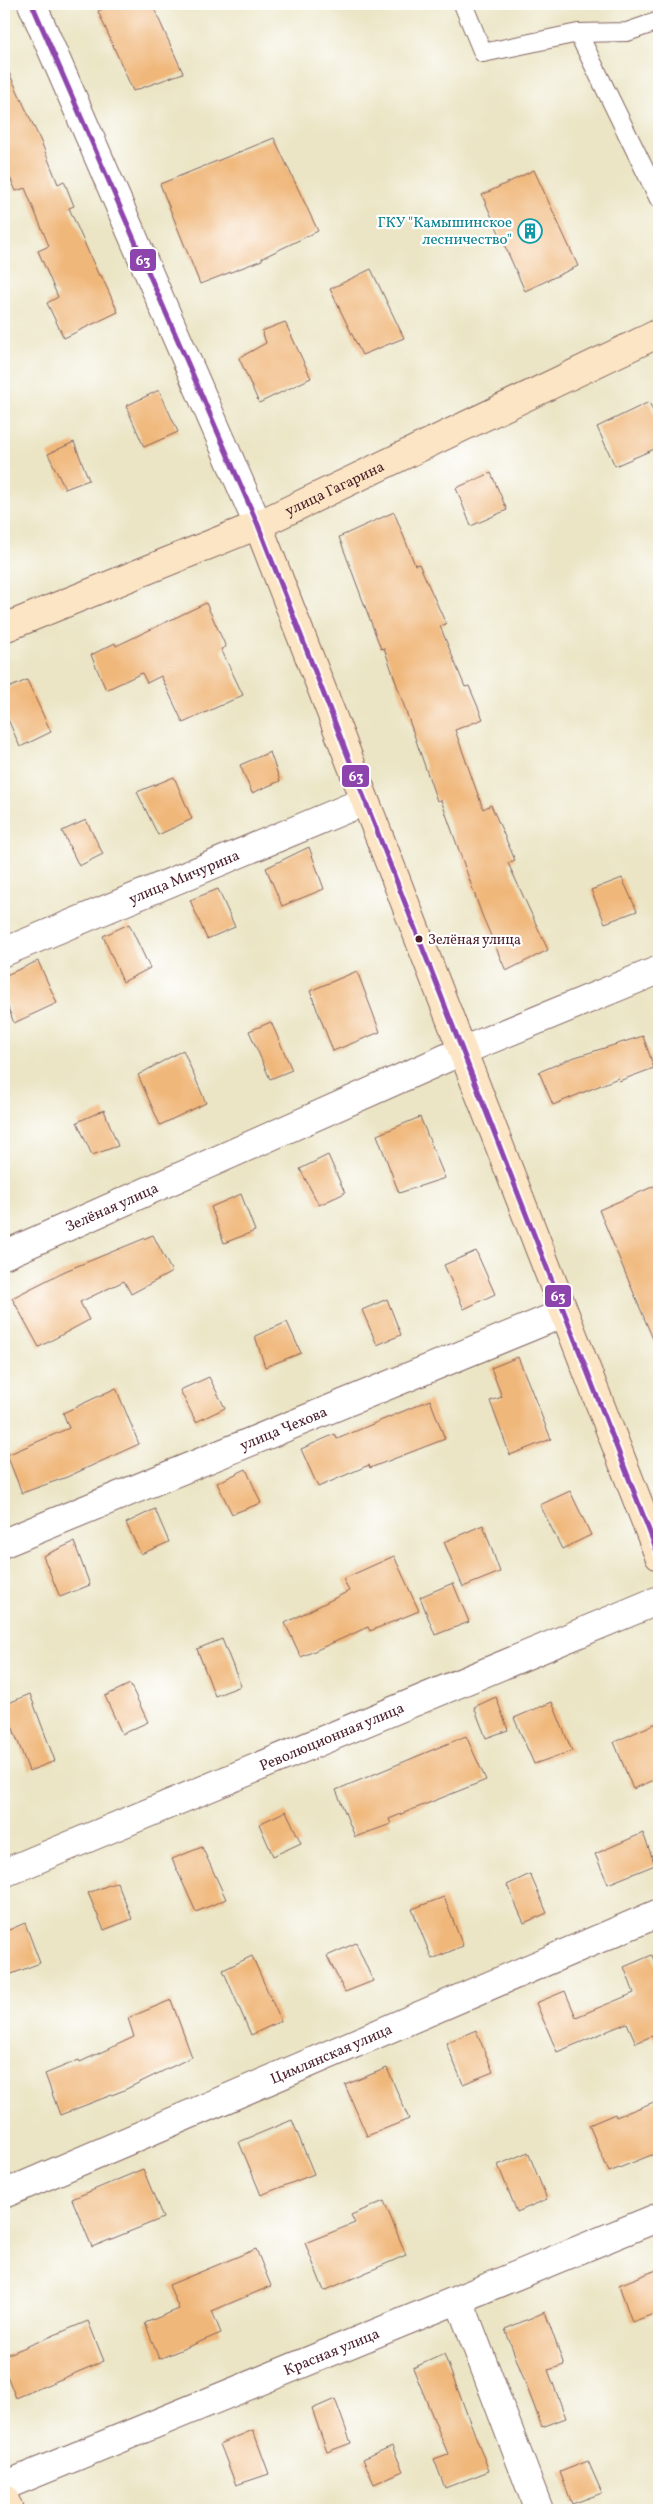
<svg xmlns="http://www.w3.org/2000/svg" width="663" height="2514" viewBox="0 0 663 2514" font-family="Vollkorn,serif">
  <rect width="100%" height="100%" fill="#fff"/>
  <filter id="ink" filterUnits="userSpaceOnUse"><feTurbulence type="fractalNoise" baseFrequency=".02" numOctaves="2"/><feDisplacementMap in="SourceGraphic" scale="10" xChannelSelector="R" yChannelSelector="G"/><feConvolveMatrix kernelMatrix="1 2 1 2 8 2 1 2 1" color-interpolation-filters="sRGB"/></filter>
  <filter id="wash" filterUnits="userSpaceOnUse"><feTurbulence type="fractalNoise" baseFrequency=".0096" numOctaves="4" result="noise"/><feDisplacementMap in="SourceGraphic" scale="20" xChannelSelector="R" yChannelSelector="G"/><feGaussianBlur stdDeviation="1.12" result="paint"/><feColorMatrix in="noise" values="0 0 0 0 0 0 0 0 0 0 0 0 0 0 0 0 0 1.4 0 .05"/><feComposite in="paint" operator="in"/></filter>
  <g filter="url(#wash)">
    <rect width="100%" height="100%" fill="#ebe5c5"/>
    <g id="blocks">
      <path fill="#f0b77a" d="M115 4H152L183 73 133 91 98 11Z
        M4 62 42 144 58 184 64 181 74 206 69 208 99 276 101 275 118 312 64 338 47 303 58 297 38 251 49 246 25 188 16 191 4 164Z
        M274 138 318 231 262 258V260L200 284 160 184Z
        M534 170 578 266 525 291 482 195Z
        M371 269 404 338 362 355 330 289Z
        M285 322 311 378 259 403 239 358 266 343 262 331Z
        M159 390 178 432 144 447 126 406Z
        M649 402 659 424V447L615 466 597 427Z
        M74 442 89 480 65 489 48 454Z
        M491 473 507 510 471 526 456 488Z
        M394 512 415 565 419 564 446 624 440 626 465 687 469 686 483 719 455 730 483 809 491 805 515 860 508 863 548 950 506 971 482 915 441 800 437 801 384 648 381 649 339 537Z
        M206 603 226 647 221 649 243 695 183 723 161 676 147 683 142 673 106 690 91 655 115 643 116 646Z
        M27 680 51 732 20 747 4 710V690Z
        M270 752 280 781 252 793 240 765Z
        M174 777 192 819 158 835 137 792Z
        M86 820 103 854 79 866 62 831Z
        M309 847 324 889 282 906 266 868Z
        M622 878 637 911 605 923 591 890Z
        M218 889 235 927 207 939 190 900Z
        M129 924 150 968 123 982 103 936Z
        M38 961 57 1003 14 1023 4 997V976Z
        M357 971 380 1032 333 1051 310 991Z
        M271 1022 292 1070 270 1079 249 1031Z
        M643 1036 654 1068 619 1081 618 1078 553 1105 539 1072 572 1058Z
        M183 1050 206 1103 160 1125 138 1075Z
        M104 1110 118 1146 92 1155 77 1122Z
        M420 1117 445 1178 399 1193 377 1135Z
        M328 1155 345 1193 319 1205 300 1169Z
        M659 1184V1351H658L599 1210Z
        M241 1194 255 1231 224 1243 211 1207Z
        M153 1235 172 1272 131 1294 124 1281 80 1302 89 1320 39 1347 12 1298 65 1271Z
        M476 1251 495 1294 464 1309 444 1265Z
        M387 1299 401 1335 377 1345 362 1310Z
        M287 1322 301 1353 265 1367 255 1336Z
        M518 1357 551 1439 510 1455 490 1401 502 1397 491 1368Z
        M209 1377 225 1408 196 1422 180 1390Z
        M116 1388 139 1444 67 1477 22 1493 7 1455 69 1428 63 1413Z
        M430 1400 445 1439 370 1468 369 1465 318 1487 301 1449 335 1434 337 1439Z
        M246 1469 261 1503 232 1514 217 1483Z
        M570 1491 591 1535 562 1549 540 1505Z
        M155 1509 169 1542 141 1554 126 1523Z
        M483 1525 500 1572 463 1587 444 1542Z
        M74 1542 90 1585 60 1597 43 1556Z
        M394 1556 419 1611 370 1631 368 1627 301 1657 285 1623 349 1591 343 1579Z
        M453 1583 469 1622 435 1635 420 1597Z
        M222 1639 241 1686 215 1696 197 1649Z
        M130 1684 148 1722 122 1734 105 1696Z
        M30 1694 55 1761 29 1771 4 1705Z
        M496 1697 508 1730 486 1738 474 1707Z
        M552 1702 572 1751 534 1764 514 1718Z
        M659 1722V1778L633 1789 614 1742Z
        M466 1736 486 1780 389 1819 391 1824 355 1837 336 1790Z
        M286 1811 301 1843 273 1856 259 1824Z
        M643 1833 655 1865 608 1884 595 1854Z
        M202 1847 226 1899 196 1912 172 1859Z
        M530 1874 547 1913 524 1923 507 1885Z
        M117 1882 132 1919 104 1930 88 1893Z
        M444 1897 463 1946 432 1959 412 1909Z
        M25 1923 40 1963 4 1977V1932Z
        M356 1943 373 1981 345 1992 327 1956Z
        M652 1955 659 1974V2051L652 2036 636 2043 627 2023 557 2052 536 2003 565 1991 576 2017 634 1993 624 1967Z
        M252 1956 281 2021 251 2035 223 1970Z
        M171 2000 192 2057 122 2091 60 2115 45 2074 79 2060 80 2062 134 2037 128 2018Z
        M476 2030 493 2072 463 2084 446 2043Z
        M387 2068 409 2119 367 2136 345 2085Z
        M659 2100V2152L609 2172 589 2125 615 2114 616 2117Z
        M292 2120 314 2174 261 2195 239 2142Z
        M528 2152 547 2199 517 2212 498 2165Z
        M143 2169 163 2218 92 2247 72 2199Z
        M384 2201 406 2255 324 2291 305 2243 355 2223 351 2215Z
        M256 2249 271 2286 212 2311 221 2333 159 2359 145 2323 179 2309 169 2285Z
        M659 2269V2312L632 2322 619 2285Z
        M545 2312 564 2365 548 2370 566 2418 542 2427 505 2329Z
        M88 2321 104 2361 16 2398 4 2368V2356Z
        M444 2354 489 2471 445 2488 434 2459 448 2454 413 2368Z
        M335 2399 351 2443 327 2452 312 2409Z
        M253 2430 269 2474 236 2485 220 2444Z
        M392 2446 403 2471 374 2484 363 2459Z
        M588 2461 602 2493 572 2504 560 2472Z"/>
    </g>
  </g>
  <g filter="url(#ink)">
    <use href="#blocks" fill-opacity="0" stroke="#826461" stroke-width="1"/>
    <g fill="none" stroke-linecap="round" stroke-linejoin="round">
      <g stroke="#826461" stroke-width="20">
        <path id="lane" d="M463 4 483 53 578 33 659 199
          M578 33 627 32 659 21"/>
      </g>
      <g stroke="#826461" stroke-width="30">
        <g id="street">
          <path d="M32 4 258 525"/>
          <path id="s1" d="M4 952 365 801"/>
          <path id="s2" d="M4 1255 462 1051 659 970"/>
          <path id="s3" d="M4 1543 564 1313"/>
          <path id="s4" d="M4 1873 659 1600"/>
          <path id="s5" d="M4 2194 659 1913"/>
          <path d="M459 2300 539 2510"/>
          <path id="s6" d="M4 2486 659 2217"/>
        </g>
      </g>
      <g stroke="#826461" stroke-width="30">
        <g id="secondary">
          <path d="M258 525 659 1556"/>
          <path id="s7" d="M4 628 258 525 659 333"/>
          <path d="M4 2498 9 2510"/>
        </g>
      </g>
      <use href="#lane" stroke="#fff" stroke-width="18"/>
      <use href="#street" stroke="#fff" stroke-width="28"/>
      <use href="#secondary" stroke="#fce5c4" stroke-width="28"/>
      <g stroke="#fff" stroke-width="9">
        <path id="bus-1" d="M32 4 258 525 659 1556"/>
      </g>
      <use href="#bus-1" stroke="#8e44ad" stroke-width="5"/>
    </g>
  </g>
  <defs>
    <g id="building-ring" transform="scale(1.25)"><circle r="9.5" fill="#fff" stroke="#0f9aa8" stroke-width="1.5"/><path d="M-4-6H4V6H1V3H-1V6H-4ZM-2.5-4.3h1.7v1.8h-1.7ZM.8-4.3h1.7v1.8H.8ZM-2.5-1h1.7V.8h-1.7ZM.8-1h1.7V.8H.8Z" fill="#0f9aa8"/></g>
  </defs>
  <g fill-rule="evenodd">
    <use href="#building-ring" x="530" y="231"/>
  </g>
  <circle fill="#4a1f2b" stroke="#fff" stroke-width="2" cx="419" cy="939" r="4.5"/>
  <g text-anchor="middle" stroke-width="4.5" stroke-linejoin="round" paint-order="stroke">
    <g font-size="14" fill="#4a1f2b" stroke="#fff" text-anchor="start">
      <text x="428" y="944">Зелёная улица</text>
    </g>
    <g font-size="15" fill="#0d838f" stroke="#fff" text-anchor="end">
      <text x="512" y="227">ГКУ "Камышинское<tspan x="512" dy="17">лесничество"</tspan></text>
    </g>
    <g font-size="15" fill="#4a1f2b" stroke="#fff">
      <text dy="5" stroke="none"><textPath href="#s7" startOffset="359">улица Гагарина</textPath></text>
      <text dy="5" stroke="none"><textPath href="#s1" startOffset="195">улица Мичурина</textPath></text>
      <text dy="5" stroke="none"><textPath href="#s2" startOffset="118">Зелёная улица</textPath></text>
      <text dy="5" stroke="none"><textPath href="#s3" startOffset="302">улица Чехова</textPath></text>
      <text dy="5" stroke="none"><textPath href="#s4" startOffset="355">Революционная улица</textPath></text>
      <text dy="5" stroke="none"><textPath href="#s5" startOffset="356">Цимлянская улица</textPath></text>
      <text dy="5" stroke="none"><textPath href="#s6" startOffset="354">Красная улица</textPath></text>
    </g>
  </g>
  <g stroke="#fff" stroke-width="2">
    <rect x="129" y="248" width="28" height="24" rx="5" fill="#8e44ad"/>
    <rect x="341" y="764" width="29" height="24" rx="5" fill="#8e44ad"/>
    <rect x="544" y="1284" width="28" height="24" rx="5" fill="#8e44ad"/>
  </g>
  <g font-size="14" text-anchor="middle" font-weight="bold" fill="#fff">
    <text x="143" y="265">63</text>
    <text x="356" y="781">63</text>
    <text x="558" y="1301">63</text>
  </g>
  <rect width="663" height="2514" fill="none" stroke="#fff" stroke-width="20"/>
</svg>
